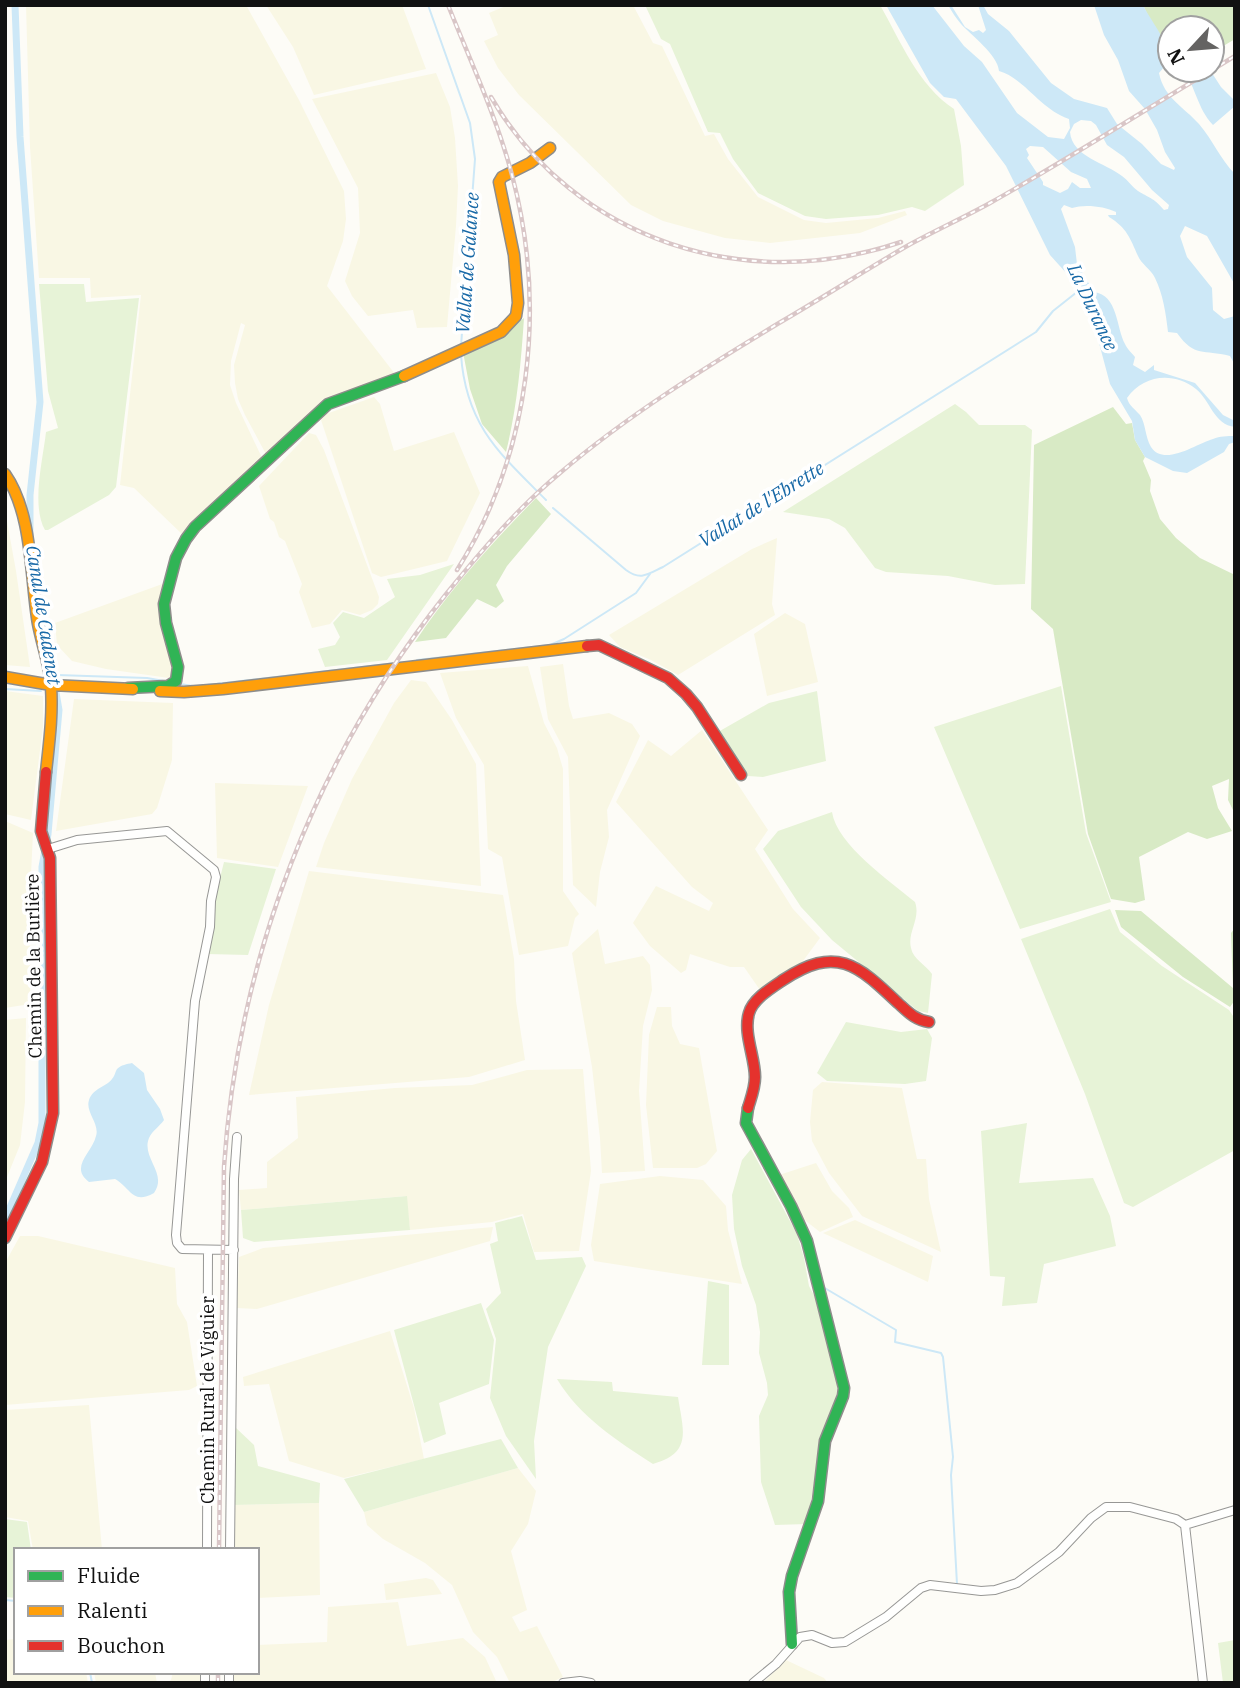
<svg xmlns="http://www.w3.org/2000/svg" width="1240" height="1688" viewBox="0 0 1240 1688" font-family="'IBM Plex Serif',serif">
  <rect width="100%" height="100%" fill="#fdfcf7"/>
  <path fill="#f9f7e4" d="M26 5H246L299 100 344 191 346 219 343 241 327 286 395 374 379 383 343 394 268 458 245 415 238 399 235 383 234 365 245 325 241 323 231 361 230 385 236 403 264 462 184 536 134 488 120 485 141 295 91 298 90 278H39L30 147Z
    M266 5H402L426 69 314 95 293 47Z
    M508 5H633L653 43 662 46 705 136 714 134 728 159 758 197 804 220 826 223 878 218 905 211 907 215 860 233 770 243 725 238 663 221 631 205 519 95 498 68 484 41 498 35 489 13Z
    M436 73 450 107 455 138 458 186 456 226 447 327 417 328 413 310 368 316 352 296 345 281 360 233 358 188 312 99Z
    M374 397 380 404 394 451 454 432 480 493 447 561 381 577 372 573 321 420 326 414Z
    M309 433 316 435 324 450 379 597 378 604 372 610 360 615 342 610 330 624 312 628 299 592 302 584 285 541 279 537 274 522 270 519 259 486Z
    M5 510 16 571 30 667 5 665Z
    M777 538 772 604 775 615 678 675 651 660 620 647 609 635 752 549Z
    M165 583 174 668 172 675 169 678 106 669 72 661 57 645 55 623Z
    M785 613 805 624 818 682 767 696 754 634Z
    M563 664 569 706 573 719 609 713 632 724 640 736 607 810 609 837 600 872 596 907 573 885 568 757 548 719 540 667Z
    M528 666 544 723 557 748 563 769V891L579 914 575 918 568 946 519 955 502 857 488 849 484 765 456 718 440 673Z
    M411 680 426 682 452 720 476 764 481 886 316 867 324 843 352 779 394 703Z
    M5 691 43 696V727L31 820 5 814Z
    M74 699 173 703 172 760 157 808 152 814 56 831Z
    M702 730 768 830 755 849 793 909 820 938 803 961 760 990 744 967H730L690 954 686 970 681 973 650 946 633 923 656 886 709 911 713 903 692 887 616 802 648 740 671 756Z
    M215 783 308 786 278 867 217 858Z
    M5 821 33 833 30 895V1004L5 1008Z
    M309 871 503 895 514 959 516 1001 525 1060 469 1077 249 1095 269 1005Z
    M598 929 605 964 643 956 650 965 652 990 643 1026 639 1091 645 1171 602 1173 600 1138 592 1067 572 953Z
    M657 1007H671L672 1026 680 1044 699 1048 717 1151 706 1164 697 1168H653L646 1105 649 1035Z
    M26 1018 25 1102 20 1145 5 1182V1020Z
    M583 1069 591 1171 579 1251 534 1252 523 1214 492 1222 410 1230 406 1196 241 1210 239 1190 267 1188V1162L298 1138 296 1097 395 1088 472 1085 527 1070Z
    M822 1082 902 1088 917 1159H926L929 1199 941 1252 862 1216 829 1173 812 1141 810 1122 813 1090Z
    M816 1163 832 1191 849 1208 853 1217 820 1232 802 1218 779 1175Z
    M660 1176 703 1180 726 1206 728 1230 742 1284 594 1261 591 1245 600 1184Z
    M855 1220 933 1256 928 1282 823 1233Z
    M493 1227 490 1241 257 1309 237 1308 239 1257 263 1248Z
    M20 1236H38L175 1268 177 1304 187 1322 197 1386 189 1390 5 1405V1263Z
    M390 1331 414 1408 424 1459 344 1478 289 1461 269 1384 244 1386 243 1377Z
    M89 1405 102 1550H33L28 1521 5 1517V1410Z
    M518 1468 536 1491 528 1524 511 1551 527 1610 512 1617 520 1632 537 1626 563 1677 550 1683H510L497 1657 473 1632 452 1585 425 1563 383 1539 367 1525 364 1512Z
    M319 1503 320 1595 257 1598V1550H233V1505Z
    M426 1578 433 1580 442 1594 386 1600 384 1584Z
    M398 1602 407 1646 463 1638 485 1657 497 1683H232V1673L257 1672V1645L327 1642 328 1607Z
    M16 1639V1672H86L88 1683H5V1640Z
    M786 1660 824 1678 828 1683H763Z
    M94 1672H155L157 1683H96Z
    M173 1672H203V1683H166L171 1680Z"/>
  <path fill="#e7f3d7" d="M645 5H880C901 42 918 85 954 109L961 146 964 185 925 211 912 207 878 215 826 219 805 216 758 193 733 159 720 133 708 132 670 44 661 39Z
    M39 284H84L86 302 139 298 116 487 109 495 48 530H45C31 506 43 459 46 432L58 428 48 391Z
    M955 404 966 412 979 425H1025L1032 430 1025 584 995 585 948 576 886 572 875 568 845 528 829 519 783 512Z
    M454 564 387 660 325 667 318 649 335 645 340 637 333 623 343 612 364 618 395 597 387 579 420 575Z
    M1061 686 1086 833 1111 902 1020 929 934 727Z
    M817 691 826 761 763 777 748 776 718 732 769 703Z
    M832 812C837 845 890 881 915 902 921 919 907 932 911 948 913 959 926 965 932 974L928 1013 918 1011 832 940 801 907 763 849 778 831Z
    M224 862 276 869 248 955 207 954 214 902Z
    M1110 909 1120 932 1162 966 1229 1010 1235 1019V1150L1133 1207 1124 1203 1085 1094 1021 939Z
    M846 1022 901 1032 927 1029 932 1038 926 1081 905 1084 827 1081 817 1073Z
    M1027 1123 1019 1183 1093 1178 1110 1216 1116 1246 1044 1264 1037 1303 1002 1306 1005 1277 990 1276 981 1131Z
    M751 1149 797 1234 804 1258 809 1286 816 1299 832 1357 838 1389 836 1400 822 1436 807 1524 775 1525 761 1482 759 1416 768 1395 767 1383 759 1353 760 1332 756 1305 742 1266 734 1229 732 1195 742 1160Z
    M407 1196 410 1230 254 1242 243 1238 241 1210Z
    M522 1216 536 1260 582 1257 586 1266 548 1347 534 1441 536 1479 506 1436 490 1398 496 1339 486 1309 501 1293 490 1244 498 1241 495 1223Z
    M708 1281 729 1285V1365H702Z
    M481 1303 494 1340 489 1384 439 1403 446 1434 424 1443 394 1330Z
    M557 1379 612 1382 613 1391 678 1397C683 1430 693 1453 653 1464 616 1440 580 1417 557 1379Z
    M235 1427 254 1445 258 1466 320 1483 319 1503 233 1505Z
    M501 1439 518 1468 364 1512 344 1479Z
    M5 1519 27 1522 31 1550H16V1598L5 1597Z
    M1235 1640V1683H1223L1218 1643Z"/>
  <path fill="#d8eac5" d="M1143 5H1235V39L1220 48 1212 40V28H1170V43H1167L1153 26Z
    M524 318C521 363 517 408 506 452L482 424 470 389 463 352 497 338Z
    M1113 407 1126 424 1132 423 1135 440 1145 457 1143 461 1151 480 1150 491 1160 519 1176 538 1200 558 1235 575V814L1228 800 1229 779 1212 786 1218 808 1232 831 1207 839 1188 832 1139 857 1145 900 1135 903 1111 899 1088 834 1053 629 1031 609 1034 445Z
    M536 498 551 514 507 566 496 585 504 601 496 608 477 599 446 638 415 642C450 589 492 543 536 498Z
    M1115 910 1141 911 1233 988 1231 933 1235 928V1000L1230 1007 1183 977 1121 927Z"/>
  <path fill="#cde8f7" fill-rule="evenodd" d="M886 5H932L964 46 982 62 1017 113 1048 137 1064 139 1070 128 1069 119C1041 110 1024 78 999 71 998 55 971 35 961 24 956 18 952 12 948 5H951L965 27 973 32 979 30 983 33 986 30 978 5H983L988 14 1009 31 1051 83 1074 99 1107 108 1117 124 1142 144 1161 164 1174 170 1175 168 1165 152 1157 130 1145 109 1129 91 1118 60 1104 35 1094 5H1143C1153 25 1170 42 1170 65L1165 66 1159 73C1164 98 1184 107 1199 124 1213 140 1220 159 1235 174V285L1207 236 1185 226 1180 236 1187 257 1212 288 1213 310 1224 319 1235 316V365L1230 356C1203 349 1195 358 1177 333L1168 332C1166 314 1163 294 1155 278 1151 269 1141 264 1138 256 1130 238 1127 228 1109 217L1108 215H1116V212C1104 206 1084 204 1072 208L1064 205 1061 209 1075 247 1077 264 1094 292C1118 295 1116 327 1125 344 1127 349 1132 353 1135 357L1133 365 1145 372 1154 365V370L1195 383 1223 415 1235 421V427C1214 425 1210 400 1196 389 1173 371 1143 375 1127 398 1129 406 1135 409 1140 415 1146 424 1145 437 1151 447 1164 467 1196 444 1213 439 1220 436 1227 436 1235 436V442L1229 444 1224 452 1187 473 1173 471 1145 457 1135 440 1132 421 1110 384 1095 328 1068 275 1050 255 1006 166 956 99 944 97 930 83ZM1081 120 1091 121 1096 125 1107 145 1124 157 1152 190 1169 205 1168 209 1164 210C1153 197 1149 198 1138 191 1132 187 1128 180 1122 176 1106 163 1072 157 1070 132L1074 124ZM1030 146 1043 147 1071 172 1087 179 1091 188H1080L1072 182 1068 189 1060 193 1043 185V182L1027 158 1029 155 1026 149Z
    M1183 70H1210L1221 87 1235 101V106L1213 125C1197 108 1196 87 1183 70Z
    M132 1063 144 1073 147 1090 160 1109 164 1120C160 1126 152 1131 149 1138 141 1158 168 1173 154 1193 132 1205 131 1188 115 1179L89 1182C69 1167 92 1153 96 1136 100 1124 85 1112 89 1100 93 1088 106 1087 112 1079 115 1076 115 1072 117 1069 121 1065 127 1064 132 1063Z"/>
  <g fill="none" stroke-linecap="round" stroke-linejoin="round">
    <path stroke="#cde8f7" stroke-width="2" d="M428 5 470 123 475 159 461 346
      M461 355C466 425 499 453 546 500
      M553 508 626 570C641 581 648 574 663 567L1036 332 1053 311 1077 292
      M417 660 550 645 564 639 636 593 650 574
      M57 675 147 678 164 681
      M180 684 193 686
      M198 686 405 662
      M5 689 41 691
      M823 1287 896 1330 895 1342 941 1353 943 1357 953 1457 951 1475 957 1584
      M5 1600 16 1601
      M90 1672 92 1683"/>
    <path stroke="#cde8f7" stroke-width="7" d="M15 5 20 137 40 402 30 495V535
      M5 1219 38 1143 42 1123V867L48 834 59 710 38 588"/>
    <g stroke="#979795" stroke-width="10">
      <path id="street" d="M48 849 77 840 167 831 214 870 216 877 211 901 210 927 195 1001 176 1235 177 1243 182 1249 234 1250
        M1185 1525 1235 1510
        M207 1550 208 1250
        M230 1550 234 1179 237 1137
        M205 1683V1672
        M229 1683V1672
        M563 1683 580 1681 591 1683
        M753 1683 776 1664 800 1637 812 1635 832 1643 845 1642 886 1617 921 1588 930 1585 981 1591 995 1590 1017 1583 1059 1552 1091 1518 1106 1507H1130L1176 1519 1185 1525 1203 1683"/>
    </g>
    <g stroke="#8e8d8b" stroke-width="13">
      <path id="fast" d="M128 688 168 686 176 681 178 667 166 623 164 604 176 558 186 539 195 527 328 404 404 376
        M748 1108 746 1123 791 1206 807 1241 844 1388 843 1396 825 1441 818 1501 792 1576 789 1592 792 1644"/>
    </g>
    <g stroke="#8e8d8b" stroke-width="13">
      <path id="slow" d="M404 376 501 332 516 316 518 303 514 255 499 182 502 177 530 163 550 148
        M5 474C33 514 30 577 38 624 42 645 50 666 51 687 53 715 49 744 46 772
        M5 677 51 685 133 689
        M160 691 184 692 223 689 587 646"/>
    </g>
    <g stroke="#8e8d8b" stroke-width="13">
      <path id="jam" d="M587 646 599 645 668 678 686 694 697 707 741 775
        M748 1108C751 1098 755 1088 755 1077 755 1057 743 1033 749 1013 753 999 771 988 783 980 836 945 857 964 898 1003 908 1012 915 1020 929 1022
        M5 1238 42 1162 53 1113 50 858 41 831 46 772"/>
    </g>
    <use href="#street" stroke="#fffffe" stroke-width="8"/>
    <use href="#fast" stroke="#30b455" stroke-width="10"/>
    <use href="#slow" stroke="#ff9f0a" stroke-width="10"/>
    <use href="#jam" stroke="#e5322d" stroke-width="10"/>
    <g stroke="#d9c6c7" stroke-width="4.5">
      <path id="rail" d="M448 5C470 60 497 118 512 175 547 307 531 453 457 570
        M1212 70 1235 56
        M491 97C575 241 746 295 901 242
        M219 1550 224 1167C238 957 315 758 447 593 482 550 518 508 560 473 628 415 703 369 779 323 822 298 864 271 907 246 934 231 963 218 990 203 1065 161 1138 114 1212 70
        M218 1683V1672"/>
    </g>
    <use href="#rail" stroke="#fff" stroke-width="2" stroke-dasharray="5" stroke-linecap="butt"/>
  </g>
  <g text-anchor="middle" stroke-width="7" stroke-linejoin="round" paint-order="stroke">
    <g font-size="18" fill="#111" stroke="#fff">
      <text transform="translate(34 966) rotate(-91)" y="6">Chemin de la Burlière</text>
      <text transform="translate(208 1400) rotate(-90)" y="6">Chemin Rural de Viguier</text>
    </g>
    <g font-size="19" font-style="italic" fill="#1768a6" stroke="#fff">
      <text transform="translate(467 263) rotate(-86)" y="7">Vallat de Galance</text>
      <text transform="translate(1093 307) rotate(65)" y="7">La Durance</text>
      <text transform="translate(761 504) rotate(-32)" y="7">Vallat de l'Ebrette</text>
      <text transform="translate(44 615) rotate(81)" y="7">Canal de Cadenet</text>
    </g>
  </g>
  <rect width="1240" height="1688" fill="none" stroke="#111111" stroke-width="14"/>
  <rect x="14" y="1548" width="245" height="126" fill="#ffffff" stroke="#a0a0a0" stroke-width="2"/>
  <rect x="28" y="1571" width="35" height="10" fill="#30b455" stroke="#a0a0a0" stroke-width="2"/>
  <text x="77" y="1583" font-size="21" fill="#111111">Fluide</text>
  <rect x="28" y="1606" width="35" height="10" fill="#ff9f0a" stroke="#a0a0a0" stroke-width="2"/>
  <text x="77" y="1618" font-size="21" fill="#111111">Ralenti</text>
  <rect x="28" y="1641" width="35" height="10" fill="#e5322d" stroke="#a0a0a0" stroke-width="2"/>
  <text x="77" y="1653" font-size="21" fill="#111111">Bouchon</text>
  <g transform="translate(1191 49) rotate(244)"><circle r="33" fill="#ffffff" stroke="#a0a0a0" stroke-width="2"/>
  <path d="M0-5L12 26L0 18L-12 26Z" fill="#646362"/>
  <text y="-10" font-size="19" font-weight="bold" text-anchor="middle" fill="#111111">N</text>
  </g>
</svg>
